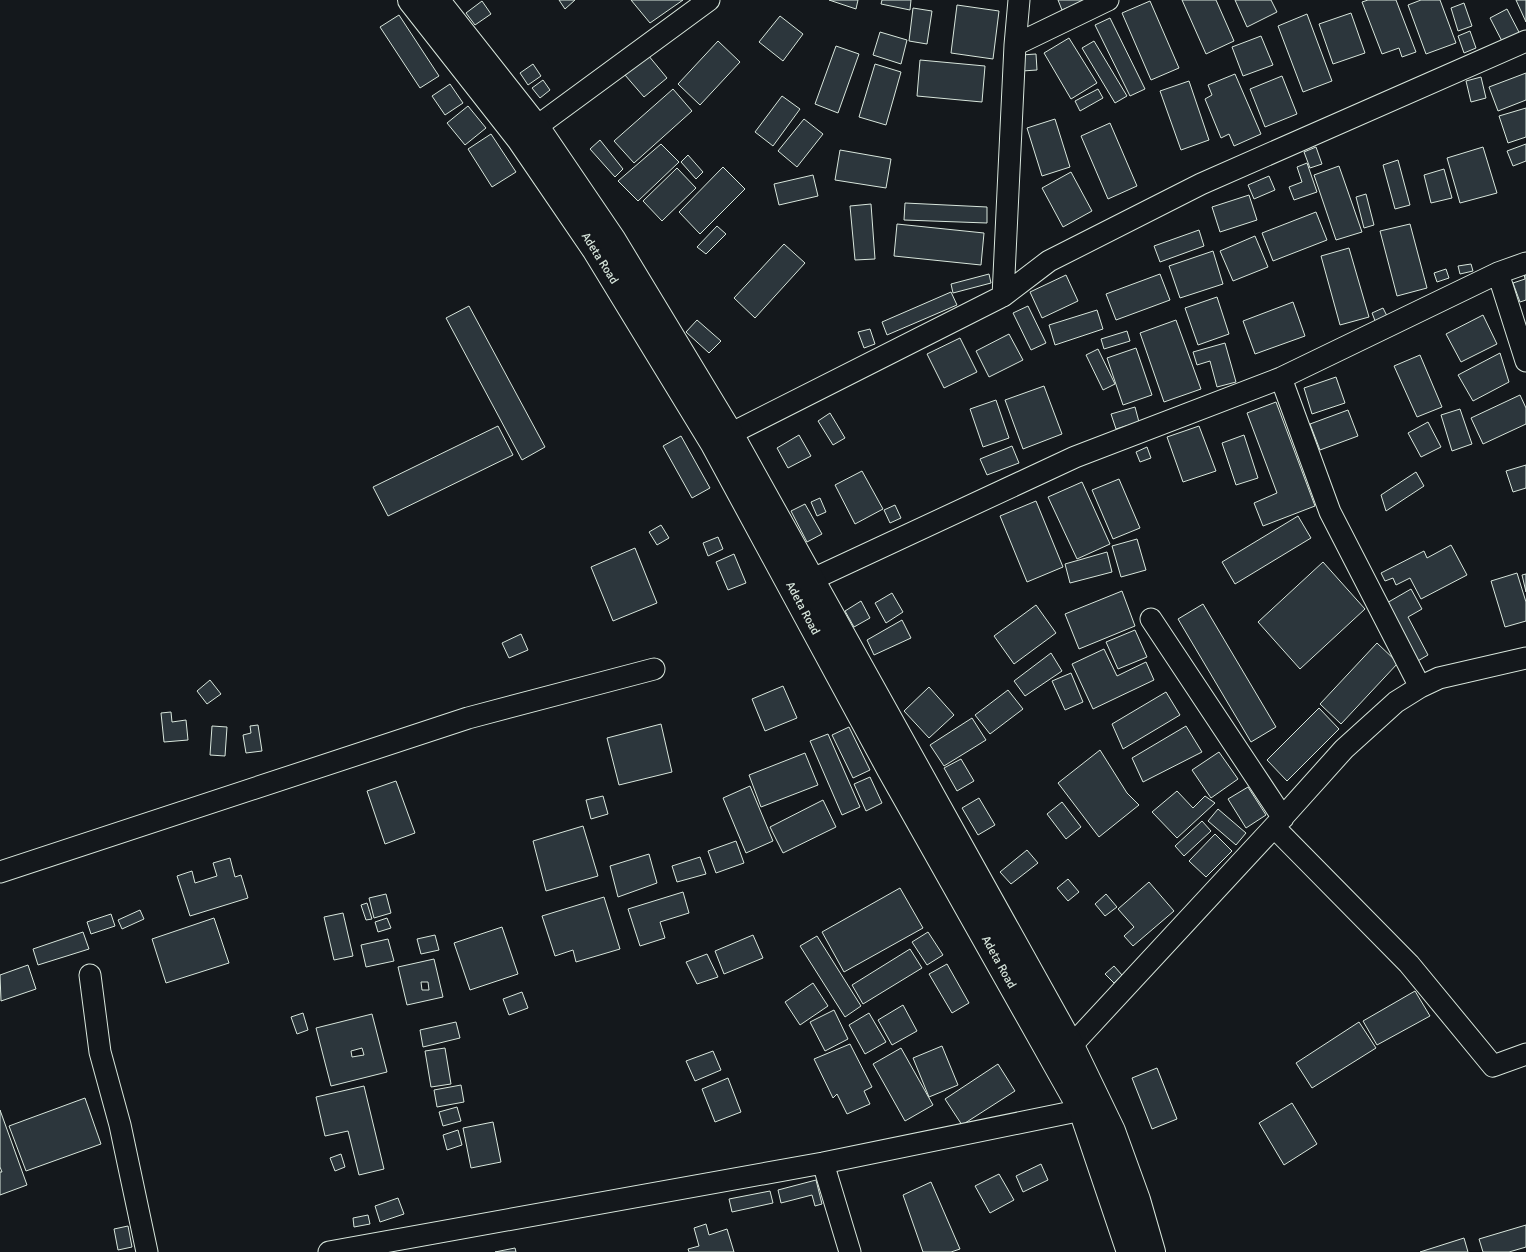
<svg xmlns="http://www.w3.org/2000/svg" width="1526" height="1252" viewBox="0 0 1526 1252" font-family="Signika,sans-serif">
  <rect width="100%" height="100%" fill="#14181c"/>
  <path fill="#2c363c" stroke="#d8e6dc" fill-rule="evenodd" d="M559 0H575L565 9Z
    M631 0H683L650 23Z
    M829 0H858L856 9Z
    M882 0H911L910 10 881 4Z
    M1058 0H1087L1062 10Z
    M1182 0H1216L1234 41 1206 54Z
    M1235 0H1271L1277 12 1247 27Z
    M1368 0H1396L1416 52 1402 57 1399 48 1382 54 1362 2Z
    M1421 0H1440L1456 43 1426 54 1408 5Z
    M1516 0H1526V22Z
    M482 1 491 14 475 25 466 13Z
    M1150 1 1179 68 1151 80 1122 13Z
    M1464 3 1472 26 1458 31 1451 8Z
    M957 5 999 11 993 59 951 53Z
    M913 8 932 11 927 44 909 41Z
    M1507 9 1521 36 1504 45 1490 18Z
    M1351 13 1365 53 1333 64 1319 24Z
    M1307 14 1332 81 1303 92 1278 26Z
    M399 15 439 76 420 88 380 27Z
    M780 16 803 34 783 61 759 42Z
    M1110 18 1145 89 1130 96 1095 25Z
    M1470 31 1476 48 1464 53 1458 36Z
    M880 32 907 40 901 64 873 55Z
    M1261 36 1273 65 1243 76 1232 47Z
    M1069 38 1097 83 1071 99 1044 53Z
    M718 41 740 62 700 105 678 84Z
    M1094 41 1127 96 1115 103 1082 48Z
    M836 46 859 54 838 113 815 104Z
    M1036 54 1037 70 1022 71 1021 55Z
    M648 55 667 78 644 97 625 75Z
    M920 60 985 66 982 102 917 96Z
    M533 64 541 76 528 85 520 73Z
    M875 64 901 72 886 125 859 117Z
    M1526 73V100L1498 111 1489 87Z
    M1235 74 1261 134 1234 146 1229 134 1221 138 1205 99 1212 95 1208 85Z
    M1282 76 1297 114 1265 127 1250 89Z
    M1481 77 1486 98 1471 102 1466 81Z
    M543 80 550 90 540 98 532 88Z
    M1189 81 1209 140 1181 150 1160 91Z
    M450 84 463 103 445 115 432 96Z
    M673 89 692 111 634 163 614 141Z
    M1098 89 1103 98 1080 111 1075 101Z
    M782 96 800 109 773 146 755 132Z
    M468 106 486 128 465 145 447 123Z
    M1526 108V137L1508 143 1499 116Z
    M804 119 823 134 797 167 778 151Z
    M1055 119 1070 167 1042 176 1027 128Z
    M1110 123 1137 186 1108 199 1081 136Z
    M491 134 516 172 492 187 468 149Z
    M600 140 623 169 615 177 590 149Z
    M661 144 679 162 638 201 618 181Z
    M1526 144V161L1513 166 1507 151Z
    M1316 147 1322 164 1310 168 1304 152Z
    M1483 147 1497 193 1460 203 1447 158Z
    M840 150 891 159 886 188 835 180Z
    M688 155 703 172 696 179 681 162Z
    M1398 160 1410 205 1395 209 1383 165Z
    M1307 163 1317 192 1294 200 1289 187 1302 182 1297 167Z
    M1339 166 1362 232 1336 240 1314 175Z
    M723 167 745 189 700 234 679 212Z
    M677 168 696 188 662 221 643 201Z
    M1444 169 1452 198 1431 203 1424 175Z
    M1071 172 1092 211 1063 227 1042 188Z
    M813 175 818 196 779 205 774 184Z
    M1269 176 1275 190 1254 199 1248 185Z
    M1366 194 1374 225 1364 228 1356 197Z
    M1249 195 1257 220 1220 232 1212 207Z
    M905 203 987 207V223L904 220Z
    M871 204 875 259 855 260 850 206Z
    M1316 212 1327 240 1273 261 1262 233Z
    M897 224 984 233 981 265 894 256Z
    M1410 224 1427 288 1397 296 1380 231Z
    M717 226 726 234 706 254 697 247Z
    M1199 230 1204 246 1160 262 1154 246Z
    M1255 236 1268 267 1233 281 1220 251Z
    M784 244 805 263 755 318 734 298Z
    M1349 248 1369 317 1340 325 1321 256Z
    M1213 251 1223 284 1180 298 1169 266Z
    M1471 264 1473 271 1460 274 1458 266Z
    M1446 269 1449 278 1437 282 1434 273Z
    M989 274 991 283 953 293 951 284Z
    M1160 274 1170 300 1116 320 1106 294Z
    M1524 274H1526V300L1520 302 1513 283 1525 279Z
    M1066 275 1078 301 1042 318 1030 292Z
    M951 292 957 305 887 335 882 322Z
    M1217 297 1229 334 1198 345 1185 308Z
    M1293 302 1305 336 1255 354 1243 321Z
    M469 306 545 447 522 460 446 318Z
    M1028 306 1046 343 1031 350 1013 313Z
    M1383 308 1388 318 1376 323 1372 313Z
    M1097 310 1103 329 1055 345 1049 325Z
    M1483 315 1497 344 1461 362 1446 334Z
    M697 320 721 341 709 353 686 332Z
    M1176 320 1201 389 1164 402 1140 333Z
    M870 329 875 344 864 348 858 332Z
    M1127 331 1130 341 1104 349 1101 339Z
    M1009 334 1023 360 989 377 976 351Z
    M960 338 977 372 944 388 927 354Z
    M1225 343 1236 382 1217 387 1210 361 1197 365 1193 352Z
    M1136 348 1152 395 1123 405 1107 358Z
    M1098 349 1115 384 1103 390 1086 355Z
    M1500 353 1509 382 1473 401 1458 375Z
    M1420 355 1442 407 1417 417 1394 366Z
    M1336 377 1345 403 1312 414 1304 388Z
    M1044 386 1062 434 1023 449 1005 400Z
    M1520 395 1526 408V424L1483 444 1471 418Z
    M996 400 1009 438 983 447 970 409Z
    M1276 402 1315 506 1263 526 1254 503 1277 493 1247 413Z
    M1135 407 1139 422 1116 429 1111 414Z
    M1460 409 1472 444 1452 451 1441 415Z
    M1348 410 1358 436 1320 450 1310 424Z
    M830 413 845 438 833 445 818 421Z
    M1428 422 1441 447 1421 457 1408 433Z
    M498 426 513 455 388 516 373 487Z
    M1199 426 1216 471 1183 482 1167 437Z
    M799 435 811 456 788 468 777 448Z
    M1244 435 1258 478 1236 485 1222 443Z
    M681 436 710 488 692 498 663 446Z
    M1012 446 1019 463 987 475 980 459Z
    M1147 447 1151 458 1140 462 1136 452Z
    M1526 465V488L1513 492 1506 471Z
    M862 471 883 509 855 524 835 485Z
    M1416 472 1424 486 1386 511 1381 495Z
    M1119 479 1140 528 1113 539 1092 490Z
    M1082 482 1110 544 1077 559 1048 497Z
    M820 498 826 512 817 516 811 502Z
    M1036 501 1063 567 1027 582 1000 516Z
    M805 504 822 534 807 542 791 511Z
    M895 505 901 518 890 523 884 510Z
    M1298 516 1311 538 1235 584 1222 562Z
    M661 525 669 538 657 545 649 532Z
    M718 537 723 549 708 556 703 543Z
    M1137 539 1146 570 1121 577 1112 546Z
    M1451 545 1467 575 1421 599 1410 578 1396 585 1393 578 1385 581 1381 573 1424 551 1427 558Z
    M635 548 657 603 613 621 591 567Z
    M1107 552 1112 572 1070 583 1065 564Z
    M734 554 746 583 728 590 716 562Z
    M1323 562 1365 609 1300 669 1258 622Z
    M1517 573 1526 602V621L1505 627 1491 581Z
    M1526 574V592L1522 575Z
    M1411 589 1422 609 1408 617 1428 655 1416 662 1385 604Z
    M1122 591 1135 626 1079 649 1065 614Z
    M892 593 903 612 886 623 875 603Z
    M861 601 870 618 854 627 845 611Z
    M1203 604 1276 727 1251 742 1178 619Z
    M1036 605 1056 633 1014 664 994 636Z
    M902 620 911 638 874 655 867 640Z
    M1135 630 1147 657 1118 669 1106 642Z
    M521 634 528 650 509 658 502 643Z
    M1377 643 1398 663 1341 724 1320 704Z
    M1104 649 1117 676 1146 662 1154 680 1093 709 1072 664Z
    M1051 653 1062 671 1025 696 1014 681Z
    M1071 673 1083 702 1065 710 1052 681Z
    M210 680 221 694 207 704 197 691Z
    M783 686 797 718 765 731 752 699Z
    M929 687 954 715 929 738 904 711Z
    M1008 690 1023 709 990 734 975 715Z
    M1166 692 1180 715 1123 749 1112 724Z
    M1319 708 1339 729 1287 781 1267 760Z
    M171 712 172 722 186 720 188 740 164 742 161 713Z
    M972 718 986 740 944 766 930 745Z
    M661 724 672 772 619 785 607 738Z
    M258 725 262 751 246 753 243 735 251 733 250 726Z
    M212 726 227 727 225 756 210 755Z
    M1186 726 1202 752 1143 782 1132 758Z
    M849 727 870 770 853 778 832 735Z
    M828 734 860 807 842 815 810 741Z
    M1100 750 1127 793 1139 805 1099 837 1058 783Z
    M1219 752 1238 779 1211 798 1192 770Z
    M805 753 818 785 761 807 749 775Z
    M961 759 974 781 957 791 944 768Z
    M870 777 882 803 866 811 854 784Z
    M396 781 415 833 385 844 367 791Z
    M750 786 773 841 746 853 723 798Z
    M1248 787 1266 815 1246 828 1228 799Z
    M1177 791 1193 808 1205 796 1215 803 1177 838 1152 812Z
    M603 796 608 814 591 819 586 800Z
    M979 798 995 825 978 835 962 808Z
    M823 800 836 827 783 853 770 827Z
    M1062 802 1081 827 1066 839 1047 814Z
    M1218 809 1246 833 1236 845 1208 821Z
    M1202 821 1211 831 1184 856 1175 846Z
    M583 826 598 876 546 891 533 841Z
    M1215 834 1232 851 1206 877 1189 861Z
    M736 841 744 863 716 873 708 851Z
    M1027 850 1038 863 1011 884 1000 872Z
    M649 854 657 883 618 897 610 866Z
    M700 857 706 874 677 882 672 866Z
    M230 858 235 877 241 875 248 898 190 916 177 876 192 871 195 883 217 876 213 863Z
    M1068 879 1079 892 1068 901 1057 888Z
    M1149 882 1174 911 1133 946 1124 936 1134 927 1118 909Z
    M900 888 923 928 844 972 822 932Z
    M683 892 689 913 660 922 665 938 640 946 628 909Z
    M386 894 391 913 374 918 369 898Z
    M1106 894 1117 907 1105 916 1095 904Z
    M604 897 620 949 576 962 573 950 555 956 542 916Z
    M367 903 372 919 366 920 361 905Z
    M140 910 144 919 122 929 118 920Z
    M343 913 353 956 334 960 324 917Z
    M111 914 115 926 91 934 87 922Z
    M214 918 229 963 166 983 152 939Z
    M387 918 391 928 378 932 375 922Z
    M502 927 518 974 470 990 454 943Z
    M83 932 89 949 38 965 33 949Z
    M928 932 943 955 927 965 912 942Z
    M435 935 439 950 421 954 417 939Z
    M753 935 763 958 724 974 715 951Z
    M817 936 861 1006 845 1017 800 946Z
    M388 939 394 961 366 967 361 945Z
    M910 949 922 968 863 1004 852 985Z
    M707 954 718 977 697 984 686 962Z
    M434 959 443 997 407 1005 398 967ZM421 982H428L429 990H422Z
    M947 964 969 1003 952 1013 929 974Z
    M28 965 36 989 1 1001 0 975Z
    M1114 966 1122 975 1114 983 1105 974Z
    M813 983 828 1006 800 1025 785 1002Z
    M1415 991 1430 1016 1377 1045 1363 1021Z
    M522 992 528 1008 509 1015 503 999Z
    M903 1005 917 1031 892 1045 878 1020Z
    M834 1010 848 1039 825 1051 810 1022Z
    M303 1013 308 1030 297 1034 291 1017Z
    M869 1013 886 1042 865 1054 849 1025Z
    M372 1014 387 1072 331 1086 316 1028ZM362 1048 364 1055 352 1057 351 1051Z
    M456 1022 460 1038 423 1047 420 1030Z
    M1359 1022 1376 1048 1312 1088 1296 1063Z
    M850 1044 872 1087 864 1091 870 1104 847 1114 837 1094 833 1098 814 1059Z
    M942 1046 958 1085 929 1097 913 1058Z
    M445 1048 451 1084 431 1087 425 1051Z
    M901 1048 933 1105 905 1121 873 1064Z
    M713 1051 721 1070 695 1081 686 1061Z
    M998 1064 1015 1091 962 1125 945 1099Z
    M1157 1068 1177 1119 1152 1129 1132 1078Z
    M728 1078 741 1112 715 1122 702 1089Z
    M461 1085 464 1102 437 1107 434 1090Z
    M364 1086 384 1169 359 1175 348 1131 325 1136 316 1097Z
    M85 1098 101 1144 26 1171 9 1126Z
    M1292 1103 1317 1144 1284 1165 1259 1123Z
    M457 1107 461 1121 443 1126 439 1112Z
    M0 1110 27 1185 0 1195V1172H2L0 1167Z
    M493 1122 501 1162 471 1168 463 1128Z
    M458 1130 462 1145 447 1150 443 1135Z
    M341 1154 345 1167 335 1171 330 1158Z
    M1041 1164 1048 1180 1023 1192 1016 1176Z
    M999 1174 1014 1200 990 1213 975 1186Z
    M816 1180 822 1204 815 1206 812 1195 781 1203 778 1190Z
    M931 1182 960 1249 951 1252H923L903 1195Z
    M770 1191 773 1203 732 1212 729 1199Z
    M398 1198 404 1214 380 1222 375 1206Z
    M368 1215 370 1224 354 1227 353 1218Z
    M706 1224 709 1235 727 1229 734 1252H689L688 1249 699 1246 694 1228Z
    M1526 1225V1247L1509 1252H1483L1479 1239Z
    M128 1226 132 1247 118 1250 114 1229Z
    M1464 1238 1468 1252H1420Z
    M515 1248 516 1252H495Z"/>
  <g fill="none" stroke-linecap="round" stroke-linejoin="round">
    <g stroke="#d8e6dc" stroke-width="23">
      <path id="minor" d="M1015 45 1108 0
        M536 127 709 0
        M1498 273 1526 361
        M1003 296 1015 45 1019 0
        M1281 378 1330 512 1420 687
        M730 434 1003 296 1049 261 1201 184 1526 41
        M811 580 1075 457 1281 378 1498 273 1526 263
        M1151 619 1283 818
        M1274 827 1409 964 1493 1066 1526 1054
        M0 872 468 718 654 669
        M90 975 100 1052 120 1125 147 1252
        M1071 1046 1274 827 1344 749 1396 702 1420 687 1439 678 1526 658
        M823 1163 850 1252
        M329 1252 823 1163 1082 1110"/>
    </g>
    <g stroke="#d8e6dc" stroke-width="28">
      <path id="major" d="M411 0 520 139 595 249 714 444 890 769 1082 1110 1130 1252
        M436 0 536 127 612 239 730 434 1071 1046 1112 1131 1137 1200 1152 1252"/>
    </g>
    <use href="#minor" stroke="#14181c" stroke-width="21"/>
    <use href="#major" stroke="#14181c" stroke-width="26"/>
  </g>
  <g text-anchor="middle" stroke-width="4" stroke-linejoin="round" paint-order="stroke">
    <g font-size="12" fill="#d8e6dc" stroke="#14181c">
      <text transform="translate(600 258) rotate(58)" y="4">Adeta Road</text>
      <text transform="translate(803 608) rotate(62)" y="4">Adeta Road</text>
      <text transform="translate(999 962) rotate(61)" y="4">Adeta Road</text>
    </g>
  </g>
</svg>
